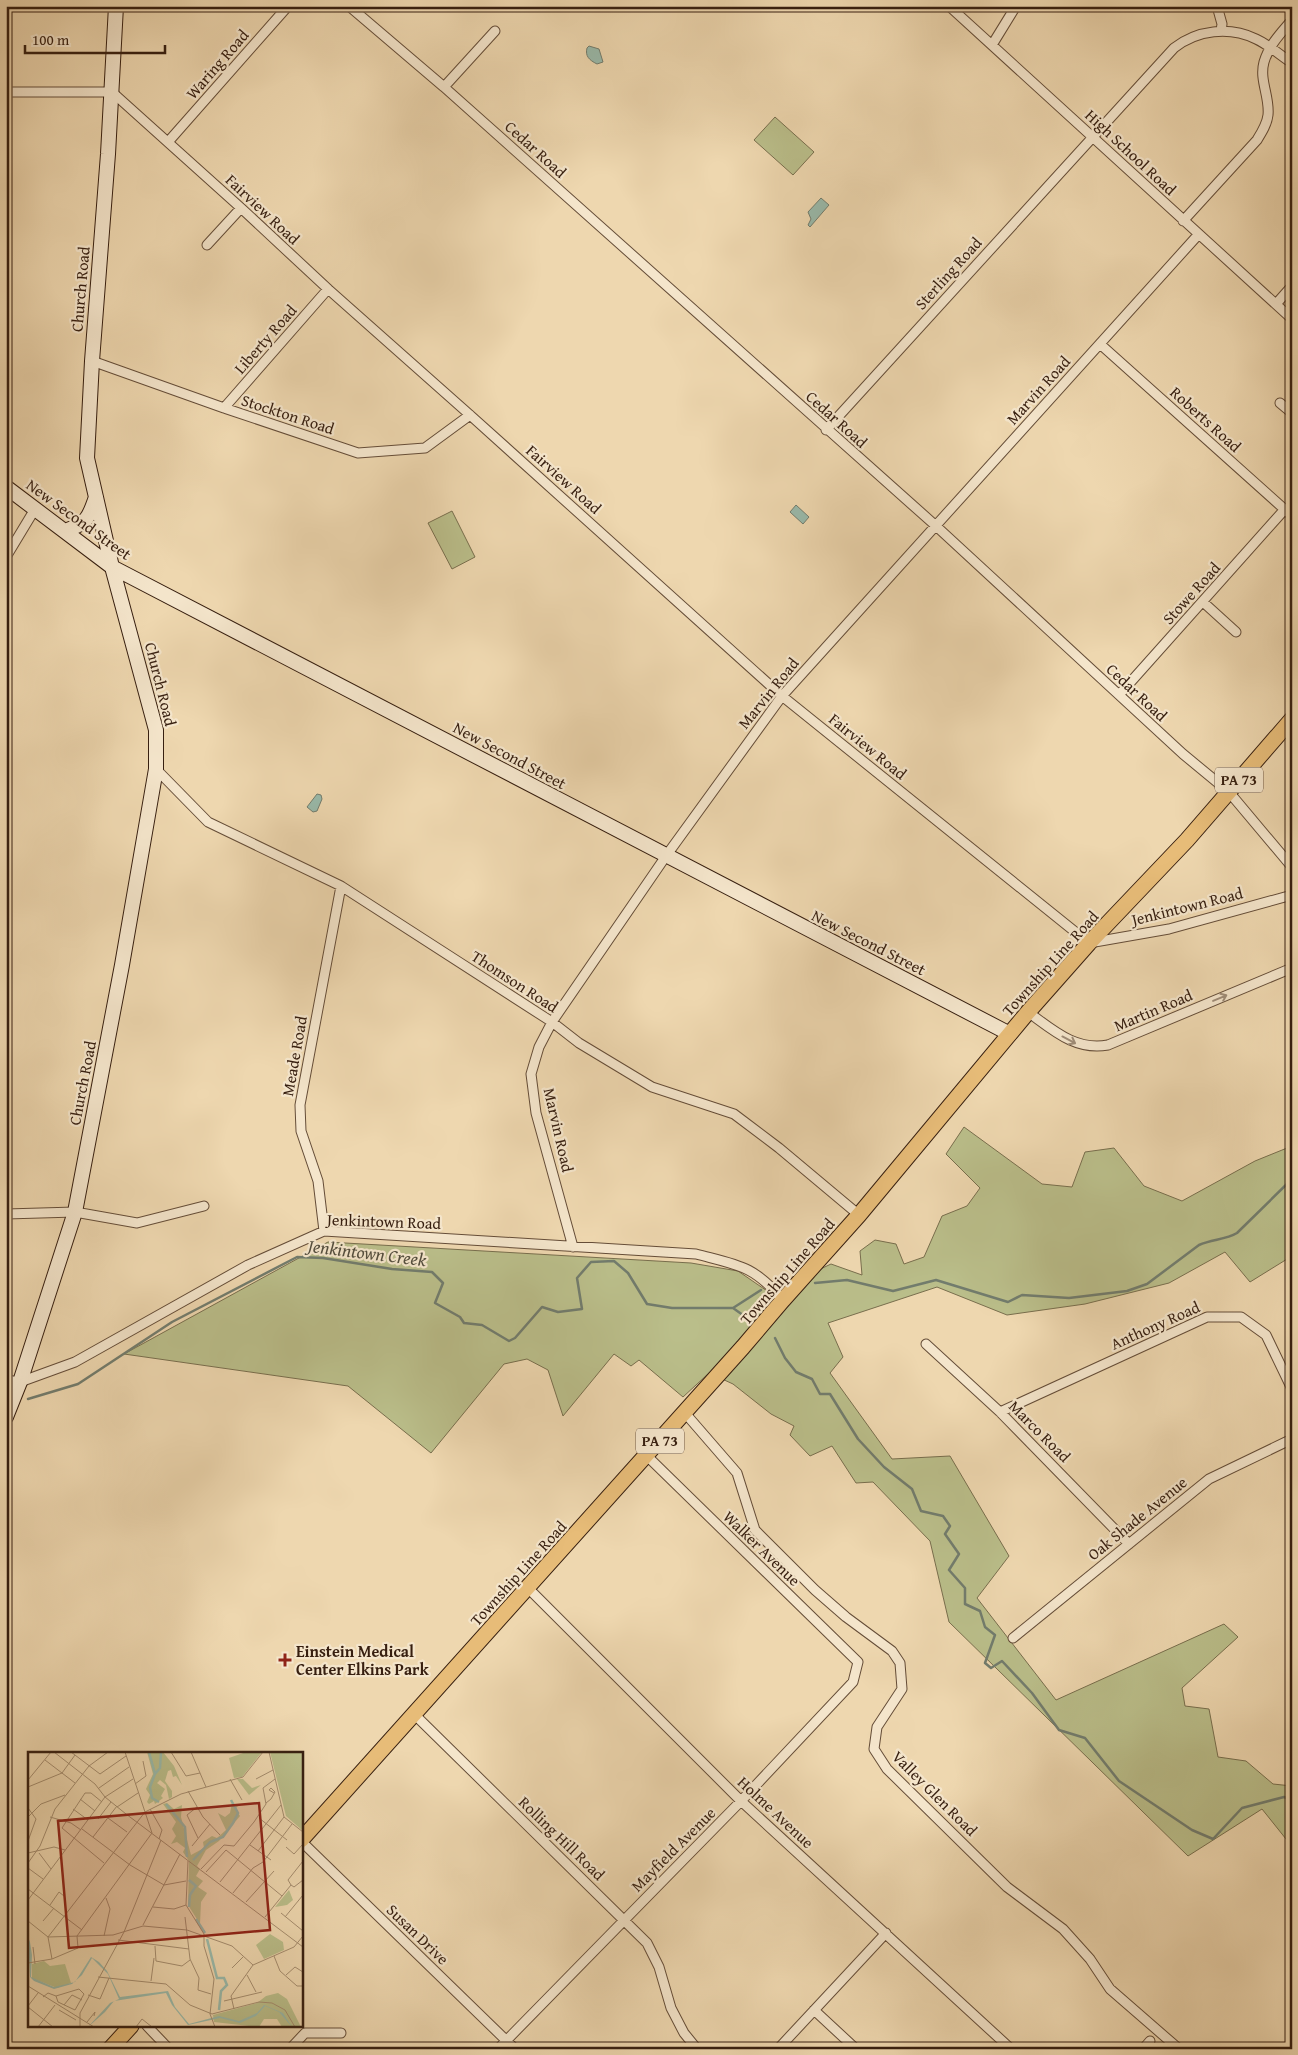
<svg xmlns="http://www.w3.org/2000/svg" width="1298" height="2055" viewBox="0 0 1298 2055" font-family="'Gentium Book Plus',serif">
  <rect width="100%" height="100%" fill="#eed7af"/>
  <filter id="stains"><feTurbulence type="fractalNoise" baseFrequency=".004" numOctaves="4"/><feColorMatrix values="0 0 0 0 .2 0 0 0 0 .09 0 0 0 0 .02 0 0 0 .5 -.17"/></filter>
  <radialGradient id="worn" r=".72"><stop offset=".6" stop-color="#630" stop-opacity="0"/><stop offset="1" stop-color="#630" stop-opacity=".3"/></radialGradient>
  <path fill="#babe8a" stroke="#786e4d" d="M775 117 814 152 793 175 754 140Z
    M452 511 475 557 452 569 428 523Z
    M964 1127 1042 1184 1072 1187 1085 1152 1114 1148 1144 1186 1182 1201 1255 1161 1292 1146V1256L1250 1282 1225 1252 1169 1283 1085 1304 1007 1315 937 1287 828 1323 843 1357 830 1373 892 1459 950 1456 1009 1556 977 1598 1056 1700 1224 1624 1238 1637 1182 1688 1185 1706 1209 1709 1218 1757 1246 1761 1273 1784 1292 1786V1842L1290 1844 1262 1809 1188 1856 949 1622 930 1541 873 1482 856 1483 832 1446 810 1456 790 1435 794 1426 771 1414 733 1384 709 1373 683 1397 639 1360 631 1366 614 1354 563 1416 548 1370 527 1359 504 1364 431 1453 348 1386 124 1354 328 1242 691 1263 738 1271 770 1293 831 1264 862 1275 860 1251 875 1240 896 1244 904 1264 924 1257 942 1216 967 1206 980 1188 946 1154Z"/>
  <path fill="#99baab" stroke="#727c6d" d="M589 46 599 49 603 62 597 64C589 60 585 56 587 48Z
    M821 198 829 205 810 227 808 225 811 219 808 212Z
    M796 505 809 517 803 524 790 512Z
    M317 794 321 795 322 799 317 811 313 812 307 807Z"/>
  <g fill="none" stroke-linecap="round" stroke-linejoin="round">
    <path stroke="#727c6d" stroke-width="2.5" d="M815 1283 847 1280 893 1291 936 1280 1008 1302 1022 1295 1069 1298 1127 1291 1147 1284 1199 1245C1212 1239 1225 1240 1237 1233L1292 1179
      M733 1308 747 1318
      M775 1338 785 1358 796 1372 812 1379 820 1394H830L858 1439 884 1467 912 1489 921 1511 943 1516 950 1526 945 1534 959 1554 949 1570 965 1588V1604L980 1611 985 1627 995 1635 985 1663 991 1668 1002 1661 1032 1693 1059 1730 1085 1738 1119 1781 1192 1830 1213 1839 1242 1808 1284 1797 1292 1800
      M28 1399 78 1384 172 1322 297 1257 323 1258 392 1269 432 1272 443 1283 435 1303 460 1317 464 1323 482 1325 509 1341 515 1338 542 1307 558 1312 582 1309 577 1278 591 1262 614 1261 628 1273 647 1304 672 1308H733L761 1290"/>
    <g stroke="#654d38" stroke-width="11">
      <path id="street" d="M349 6 444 87 936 526 1183 754 1229 792 1292 867
        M949 6 1292 319
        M1217 6 1222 24 1221 31
        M992 45 1016 6
        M444 87 495 31
        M6 92H112L241 208 328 289 470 415 782 696 1089 943 1169 929 1292 895
        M168 142 288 6
        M1183 221 1257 140C1262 132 1267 124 1268 115 1270 97 1259 80 1264 62 1269 45 1281 33 1292 20
        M207 245 241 208
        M1276 304 1292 286
        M1100 344 1292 516
        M92 361 224 408 358 453 425 448 470 415
        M1280 403 1292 413
        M224 408 328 289
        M826 430 1174 48C1197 30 1229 26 1256 39 1269 45 1280 55 1292 63
        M6 557 35 509
        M1203 602 1236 632
        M1119 695 1285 509
        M156 769 208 822 341 886 552 1022 579 1043 652 1087 734 1114 779 1148 859 1215
        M1028 1012C1053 1030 1075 1051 1108 1045L1292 968
        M6 1214 75 1212 137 1223 204 1206
        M324 1231 318 1181 301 1131 300 1105 341 886
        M573 1247 536 1113 531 1074 539 1047 552 1022 666 856 782 696 1198 235
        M926 1344 1000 1412 1129 1544
        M6 1380 20 1382 75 1362 248 1265 324 1231 696 1254C738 1265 753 1265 783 1300
        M1000 1412 1207 1317H1241L1266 1335 1292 1389
        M685 1413 737 1473 755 1530 815 1590 846 1617 892 1651 900 1663 902 1689 877 1727 874 1749 887 1769 1007 1887 1063 1929 1090 1959 1110 1989 1179 2049
        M528 1588 741 1801 1011 2049
        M1013 1638 1209 1479 1292 1439
        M414 1714 647 1943 659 1967 671 2008 684 2033 697 2049
        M301 1841 515 2049
        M814 2010 856 2049
        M147 2026 169 2049
        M290 2049 305 2033H341
        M498 2049 741 1801 853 1682 858 1662 646 1455
        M778 2049 886 1933
        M1143 2049 1150 2041"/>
    </g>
    <g stroke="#371f10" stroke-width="16">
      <path id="secondary" d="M6 487 112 567 1010 1034
        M65 531C87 523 89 518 96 497
        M6 1417 20 1382 75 1212 122 965 156 769V730L112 567 87 458 92 361 108 154 116 6"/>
    </g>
    <g stroke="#371f10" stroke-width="17">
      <path id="primary" d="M301 1840 743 1347 783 1300 859 1215 1028 1012 1089 943 1187 840 1292 719
        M110 2049 131 2026"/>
    </g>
    <use href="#street" stroke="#f4e5cb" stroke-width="9"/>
    <use href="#secondary" stroke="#f4e5cb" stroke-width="14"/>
    <use href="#primary" stroke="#e7bc78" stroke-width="15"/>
  </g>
  <defs><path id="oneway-shaft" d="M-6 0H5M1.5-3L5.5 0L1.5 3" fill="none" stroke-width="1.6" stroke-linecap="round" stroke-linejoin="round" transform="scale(1.25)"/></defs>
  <g stroke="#9f8c77">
    <use href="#oneway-shaft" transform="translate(1220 998) rotate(-23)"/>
    <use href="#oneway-shaft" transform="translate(1069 1040) rotate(28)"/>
  </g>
  <path fill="#8f2418" stroke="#f4e5cb" stroke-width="2" d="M282.5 1652.5h5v5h5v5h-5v5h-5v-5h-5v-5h5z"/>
  <g text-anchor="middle" stroke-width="4.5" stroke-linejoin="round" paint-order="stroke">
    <g fill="#f4e5cb" stroke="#705a48" stroke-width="1">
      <rect x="1215" y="767.5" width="48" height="25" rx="4"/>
      <rect x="636" y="1428.5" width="48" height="25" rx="4"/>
    </g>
    <g font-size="15" font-weight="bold" fill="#371f10">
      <text x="1239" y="785">PA 73</text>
      <text x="660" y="1446">PA 73</text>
    </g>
    <g font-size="16" fill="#371f10" stroke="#f4e5cb">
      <text transform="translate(217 64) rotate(-49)" y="6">Waring Road</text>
      <text transform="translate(536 149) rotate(42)" y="6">Cedar Road</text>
      <text transform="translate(1131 152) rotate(43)" y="6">High School Road</text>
      <text transform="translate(263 209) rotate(43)" y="6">Fairview Road</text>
      <text transform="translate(948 273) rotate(-48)" y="6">Sterling Road</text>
      <text transform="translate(80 289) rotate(-85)" y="6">Church Road</text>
      <text transform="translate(265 339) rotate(-49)" y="6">Liberty Road</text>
      <text transform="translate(1038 390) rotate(-48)" y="6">Marvin Road</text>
      <text transform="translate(288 414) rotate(18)" y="6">Stockton Road</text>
      <text transform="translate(837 419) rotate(42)" y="6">Cedar Road</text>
      <text transform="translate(1206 419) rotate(42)" y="6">Roberts Road</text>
      <text transform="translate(564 479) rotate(42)" y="6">Fairview Road</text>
      <text transform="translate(79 519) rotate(36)" y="6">New Second Street</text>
      <text transform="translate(1191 593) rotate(-48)" y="6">Stowe Road</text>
      <text transform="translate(161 684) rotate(76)" y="6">Church Road</text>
      <text transform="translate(1137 692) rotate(43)" y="6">Cedar Road</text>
      <text transform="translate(768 693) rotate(-51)" y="6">Marvin Road</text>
      <text transform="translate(868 746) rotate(39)" y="6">Fairview Road</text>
      <text transform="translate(510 755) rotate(28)" y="6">New Second Street</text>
      <text transform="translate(1187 906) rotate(-14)" y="6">Jenkintown Road</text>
      <text transform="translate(869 942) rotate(27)" y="6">New Second Street</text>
      <text transform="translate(1050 963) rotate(-48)" y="6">Township Line Road</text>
      <text transform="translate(515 981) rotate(33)" y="6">Thomson Road</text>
      <text transform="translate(1153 1010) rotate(-23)" y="6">Martin Road</text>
      <text transform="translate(294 1056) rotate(-80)" y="6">Meade Road</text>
      <text transform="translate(82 1083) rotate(-79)" y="6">Church Road</text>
      <text transform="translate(559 1130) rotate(77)" y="6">Marvin Road</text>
      <text transform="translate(384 1221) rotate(2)" y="6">Jenkintown Road</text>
      <text transform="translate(787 1271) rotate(-49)" y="6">Township Line Road</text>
      <text transform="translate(1155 1325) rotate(-24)" y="6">Anthony Road</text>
      <text transform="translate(1040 1431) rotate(45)" y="6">Marco Road</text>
      <text transform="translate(1137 1518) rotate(-39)" y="6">Oak Shade Avenue</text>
      <text transform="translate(762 1548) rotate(44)" y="6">Walker Avenue</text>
      <text transform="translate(518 1573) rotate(-48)" y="6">Township Line Road</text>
      <text transform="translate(935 1793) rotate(45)" y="6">Valley Glen Road</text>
      <text transform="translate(776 1812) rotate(43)" y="6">Holme Avenue</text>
      <text transform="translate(562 1838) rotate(44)" y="6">Rolling Hill Road</text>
      <text transform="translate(673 1849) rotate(-45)" y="6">Mayfield Avenue</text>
      <text transform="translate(418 1934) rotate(44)" y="6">Susan Drive</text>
    </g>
    <g font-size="16" font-weight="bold" fill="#371f10" stroke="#f4e5cb" text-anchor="start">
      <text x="296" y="1657">Einstein Medical<tspan x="296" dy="18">Center Elkins Park</tspan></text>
    </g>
    <g font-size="18" font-style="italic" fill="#544e3e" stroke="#f4e5cb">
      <text transform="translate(367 1253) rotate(7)" y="6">Jenkintown Creek</text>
    </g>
  </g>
  <g transform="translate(28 1752)">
    <rect width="275" height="275" fill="#eed7af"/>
    <path d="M119 0H135L146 14 154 33 148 24 145 25 143 18 140 19 137 29 144 39V45L141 47 138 33 132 28 129 31 137 37 133 44 135 46 127 52 126 49 121 52 119 50 122 43 118 37 125 22ZM218 0H234L214 25 206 26 201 6ZM242 0H275V79L258 64ZM209 27H215L224 36 233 33 221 43ZM139 51 146 57 154 53 153 65 163 103 176 96 175 90 184 84 189 86 198 78 190 61 197 65 202 61 204 51 210 54 207 57 212 64 191 89 178 98 169 114 172 117 168 124 175 129 170 135 179 141 173 150 172 172 160 153 161 109 155 100 157 96 149 90 143 92 148 84 144 77 148 70 135 52ZM261 138 265 148 259 153 247 155ZM242 182 255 190 256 198 236 207 228 193ZM16 209 22 214 37 212 43 231 29 236 4 226V212ZM250 241 259 247 273 275H254L249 267H236L231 275 186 270 185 263 229 251 238 244Z" fill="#babe8a"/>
    <path d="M0 185 2 190 4 203 3 225 26 235 47 230 63 205 71 210 79 219 92 245 140 239 147 255 161 272 191 264 211 269 229 261 236 253 255 261 264 275 251 260 237 254 228 264 212 271 192 266 160 273 144 253 138 241 86 249 77 260 60 275 82 251 91 247 80 222 64 206 54 223 44 232 26 237 6 229 2 225Z" fill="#99baab"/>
    <path fill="none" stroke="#99baab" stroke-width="2.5" d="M121 0 127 22 122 35 124 46 131 50M127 22 132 16 133 0M138 52 157 75 159 105M165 108 182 90 195 85 205 71 210 61 203 48M161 128 168 134 162 143 161 155M168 167 177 181M179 187 189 226H196L199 233 193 239 191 258"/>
    <path fill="none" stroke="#a58d6f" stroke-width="1" d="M26 0 67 32 77 45 98 62 275 195M43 0 72 22 98 4M143 0 158 24 172 21M163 0 178 35M241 0 256 65 275 80M17 8 47 31M202 27 214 48M228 27 245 18M0 28 23 0M107 32 118 24 115 9M0 35 34 21 47 3M71 36 101 15M160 39 175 65 192 83M52 47 67 59M74 50 63 41H57L34 76 76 111M238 51 243 47 247 40 243 36 241 38 246 41M89 55 110 41M169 55 159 63 170 86M0 56 8 67 0 89M45 57 60 68M122 57 134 78 131 87M0 65 13 52 37 43M22 65 43 71 53 78M80 66 99 80M231 66 259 88M70 67 83 50M54 77 102 113 136 133 158 129M65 85 89 54M222 93 243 108M164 94 182 72M258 95 266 102 275 92M230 99 256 65M0 101 26 95 37 98M11 101 23 117M160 109 158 153 176 182V194L186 227 182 262 187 275M0 111 12 94 27 57 61 14 80 0M0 116 15 127M173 117 196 93 206 94 226 70 238 52 235 36 247 27M178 120 198 98 254 144M192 130 253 53M263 133 260 128 275 109M263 133 266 135 275 128M0 137 54 178M205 141 225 116 235 110 264 72M0 148 77 45 105 27M218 150 246 119M22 153 31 140 36 144M125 155 146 157 158 153M253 161 275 179M157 165 162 207 171 226 170 238 183 242M237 165 263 133M257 165 275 143M0 169 20 185 85 183 115 174 159 178 204 194 225 213 266 195 275 184M15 169 26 156M115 173 152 102M76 184 82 157 78 146M90 188 161 197M127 194 128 209 154 214 162 208M5 195 7 212M246 204 252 219 269 234H275M24 207 20 185 117 60 153 42 215 25 235 0M0 211 24 207 50 196 49 184 124 81 97 0M204 216 215 205M219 223 228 240M258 223 267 215 275 220M70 225 138 232 162 253 184 262 231 250 244 251 257 258 267 275M123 229 126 206M0 234 66 275M60 243 72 247 81 226M15 245 20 241 28 244 51 237 56 242 47 258 30 250 28 244M196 249 234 240M36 253 44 243 54 248M0 254 10 241M0 255 25 275M206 257 203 244 225 213M31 258 48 268M59 270 67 260 66 264M10 275 27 253M52 275V261L96 180 133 88M108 275 114 267 124 275"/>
    <path fill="#8f2418" fill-opacity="0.15" stroke="#8f2418" stroke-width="2.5" d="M231 51 242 178 41 196 30 69Z"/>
    <rect width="275" height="275" fill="none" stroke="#371f10" stroke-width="2.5"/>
  </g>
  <rect width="1298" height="2055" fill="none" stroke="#eed7af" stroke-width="25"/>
  <rect x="8" y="8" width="1283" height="2040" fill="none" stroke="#371f10" stroke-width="2.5"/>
  <rect x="12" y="12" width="1273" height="2030" fill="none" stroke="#371f10"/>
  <path d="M25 45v8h140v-8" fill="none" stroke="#371f10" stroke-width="2.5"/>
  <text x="32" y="45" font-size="15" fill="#371f10" stroke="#f4e5cb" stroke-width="4" paint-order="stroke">100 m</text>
  <rect width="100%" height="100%" filter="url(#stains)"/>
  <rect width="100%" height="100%" fill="url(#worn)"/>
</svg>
